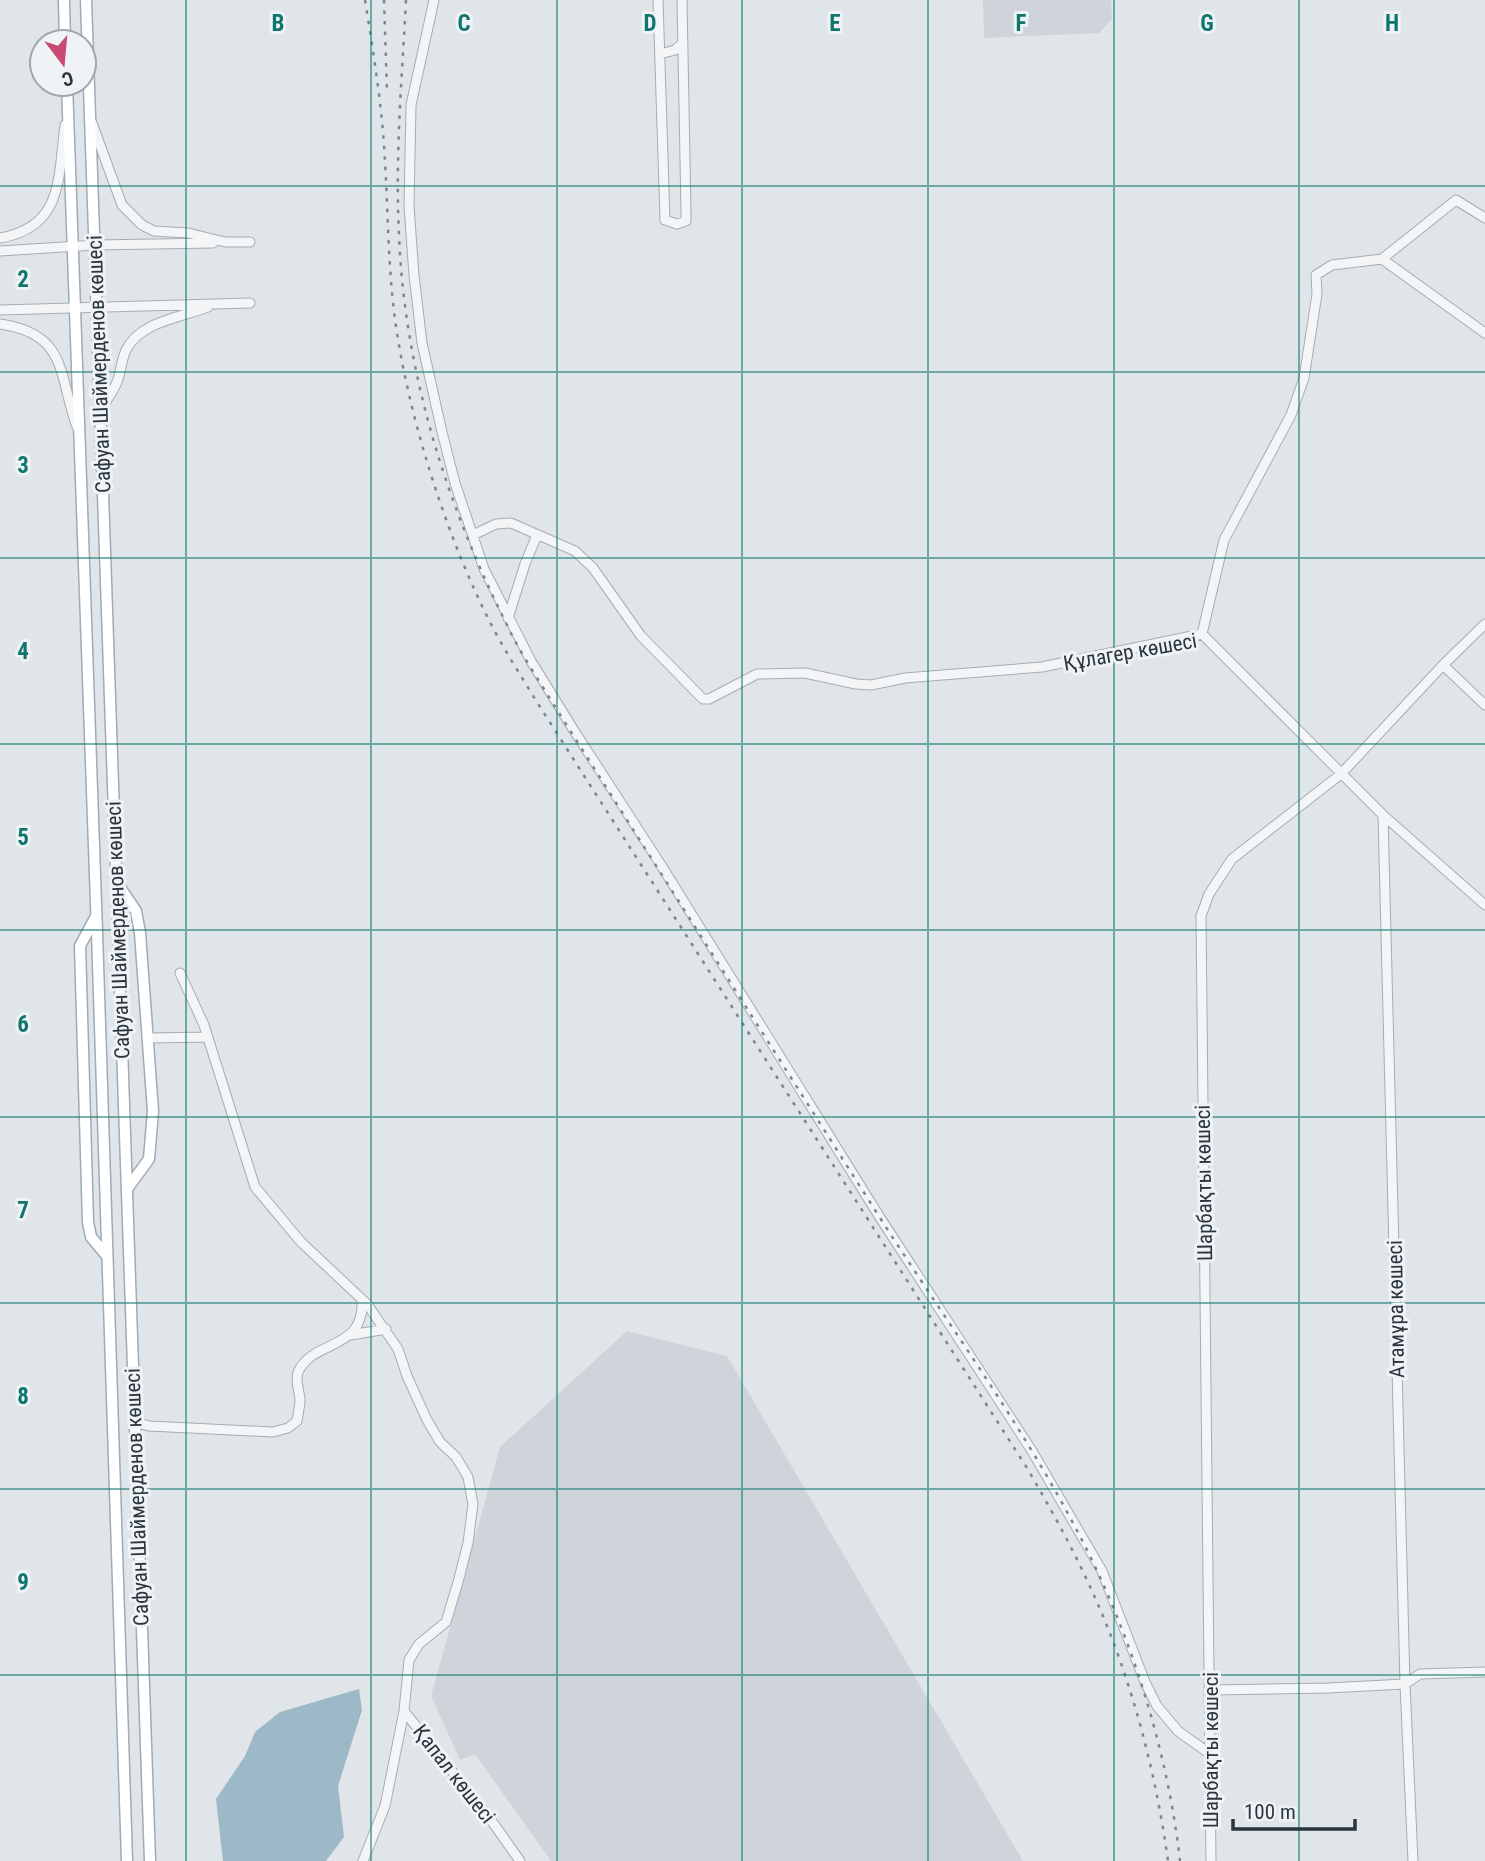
<svg xmlns="http://www.w3.org/2000/svg" width="1485" height="1861" viewBox="0 0 1485 1861" font-family="'Roboto Condensed',sans-serif">
  <rect width="100%" height="100%" fill="#e0e5e9"/>
  <path fill="#ced4da" d="M983 0H1111L1112 19 1099 33 984 38Z
    M627 1331 727 1356 1023 1861H551L475 1754 460 1760 431 1696 500 1447Z"/>
  <path fill="#9db8c7" d="M359 1689 362 1710 338 1786 344 1837 326 1861H223L216 1799 245 1756 255 1732 280 1712Z"/>
  <g fill="none" stroke-linecap="round" stroke-linejoin="round">
    <g stroke="#a5adb3" stroke-width="11">
      <path id="minor" d="M434 0 411 105 409 206 414 275 422 343 442 432 455 483 484 569 531 661 573 729 661 865 879 1216 1032 1451 1102 1571 1145 1682 1157 1706 1178 1731 1210 1754
        M658 0 665 220 677 224 686 221V213L682 0
        M660 54 675 50 683 43
        M92 123 122 205 142 225 154 231 188 233 225 242H250
        M1485 218 1456 200 1382 259 1485 333
        M0 238C64 227 58 177 65 125
        M0 251 95 245 213 243
        M0 310 250 303
        M0 324C68 334 58 374 77 427
        M100 411C105 402 113 392 117 382 121 372 121 361 126 350 141 321 180 318 208 307
        M473 535 496 524 511 523 575 551 593 568 641 636 703 699H709L757 674 805 673 856 684 871 685 905 678 1042 667 1202 634 1383 815 1405 1684 1413 1861
        M508 618 525 564 537 535
        M1202 634 1224 540 1291 415 1304 378 1317 294 1316 275 1332 265 1382 259
        M1443 665 1485 705
        M1383 815 1485 905
        M180 973 204 1025 255 1187 301 1242 367 1304 398 1349 407 1376 427 1420 440 1442 456 1457 468 1477 473 1504 468 1543 458 1582 446 1622 419 1644 409 1660 404 1711 385 1806 363 1861
        M149 1038 208 1037
        M351 1335 386 1329
        M135 1422 149 1426 273 1432 288 1428 297 1421C298 1414 300 1406 300 1399 299 1390 295 1380 298 1372 314 1338 365 1352 362 1299
        M1211 1690 1328 1688 1405 1684 1420 1674 1485 1672
        M404 1711 491 1820 520 1861
        M1211 1861 1201 916 1209 894 1232 859 1341 774 1443 665 1485 624"/>
    </g>
    <g stroke="#a0abb4" stroke-width="13">
      <path id="major" d="M64 0 65 42
        M86 0 150 1861
        M67 84C86 676 112 1269 127 1861
        M117 883 136 911 140 933 153 1111 149 1159 127 1189
        M96 916 80 946 88 1222 91 1237 107 1256"/>
    </g>
    <use href="#minor" stroke="#f3f5f7" stroke-width="9"/>
    <use href="#major" stroke="#fff" stroke-width="10"/>
    <path stroke="#7a8791" stroke-width="2.5" stroke-dasharray="3.5 7" stroke-linecap="butt" d="M365 0C372 44 379 87 383 132 388 192 387 252 394 312 407 414 447 540 494 630 507 654 521 676 535 699L1027 1468C1052 1511 1076 1554 1096 1600 1132 1681 1156 1773 1168 1861
      M384 0 387 91
      M406 0C402 78 395 156 399 234 404 370 446 504 507 625 518 649 533 671 547 694 656 866 766 1038 875 1210 941 1314 1015 1414 1073 1523 1128 1625 1167 1745 1180 1861"/>
  </g>
  <path fill="none" stroke="#0f766e" stroke-width="2" stroke-opacity="0.55" d="M186 0V1861M371 0V1861M557 0V1861M742 0V1861M928 0V1861M1114 0V1861M1299 0V1861M0 186H1485M0 372H1485M0 558H1485M0 744H1485M0 930H1485M0 1117H1485M0 1303H1485M0 1489H1485M0 1675H1485"/>
  <g text-anchor="middle" stroke-width="6" stroke-linejoin="round" paint-order="stroke">
    <g font-size="21" fill="#29353f" stroke="#f0f3f6">
      <text transform="translate(99 364) rotate(-92)" y="7">Сафуан Шаймерденов көшесі</text>
      <text transform="translate(1130 652) rotate(-10)" y="7">Құлагер көшесі</text>
      <text transform="translate(118 930) rotate(-92)" y="7">Сафуан Шаймерденов көшесі</text>
      <text transform="translate(1204 1183) rotate(-91)" y="7">Шарбақты көшесі</text>
      <text transform="translate(1396 1309) rotate(-91)" y="7">Атамұра көшесі</text>
      <text transform="translate(137 1497) rotate(-92)" y="7">Сафуан Шаймерденов көшесі</text>
      <text transform="translate(1211 1750) rotate(-90)" y="7">Шарбақты көшесі</text>
      <text transform="translate(454 1774) rotate(52)" y="7">Қапал көшесі</text>
    </g>
  </g>
  <g font-size="23" text-anchor="middle" font-weight="bold" fill="#0f766e" stroke="#f0f3f6" stroke-width="6" stroke-linejoin="round" paint-order="stroke">
    <text x="278" y="31">B</text>
    <text x="464" y="31">C</text>
    <text x="650" y="31">D</text>
    <text x="835" y="31">E</text>
    <text x="1021" y="31">F</text>
    <text x="1207" y="31">G</text>
    <text x="1392" y="31">H</text>
    <text x="23" y="287">2</text>
    <text x="23" y="473">3</text>
    <text x="23" y="659">4</text>
    <text x="23" y="845">5</text>
    <text x="23" y="1032">6</text>
    <text x="23" y="1218">7</text>
    <text x="23" y="1404">8</text>
    <text x="23" y="1590">9</text>
  </g>
  <g transform="translate(63 63) rotate(164)"><circle r="33" fill="#f0f3f6" stroke="#a0a7ad" stroke-width="2"/>
  <path d="M0-5L12 26L0 18L-12 26Z" fill="#c94a72"/>
  <text y="-10" font-size="19" font-weight="bold" text-anchor="middle" fill="#29353f">С</text>
  </g>
  <path d="M1233 1819v10h122v-10" fill="none" stroke="#29353f" stroke-width="3.5"/>
  <text x="1244" y="1819" font-size="21" fill="#29353f" stroke="#f0f3f6" stroke-width="5" paint-order="stroke">100 m</text>
</svg>
